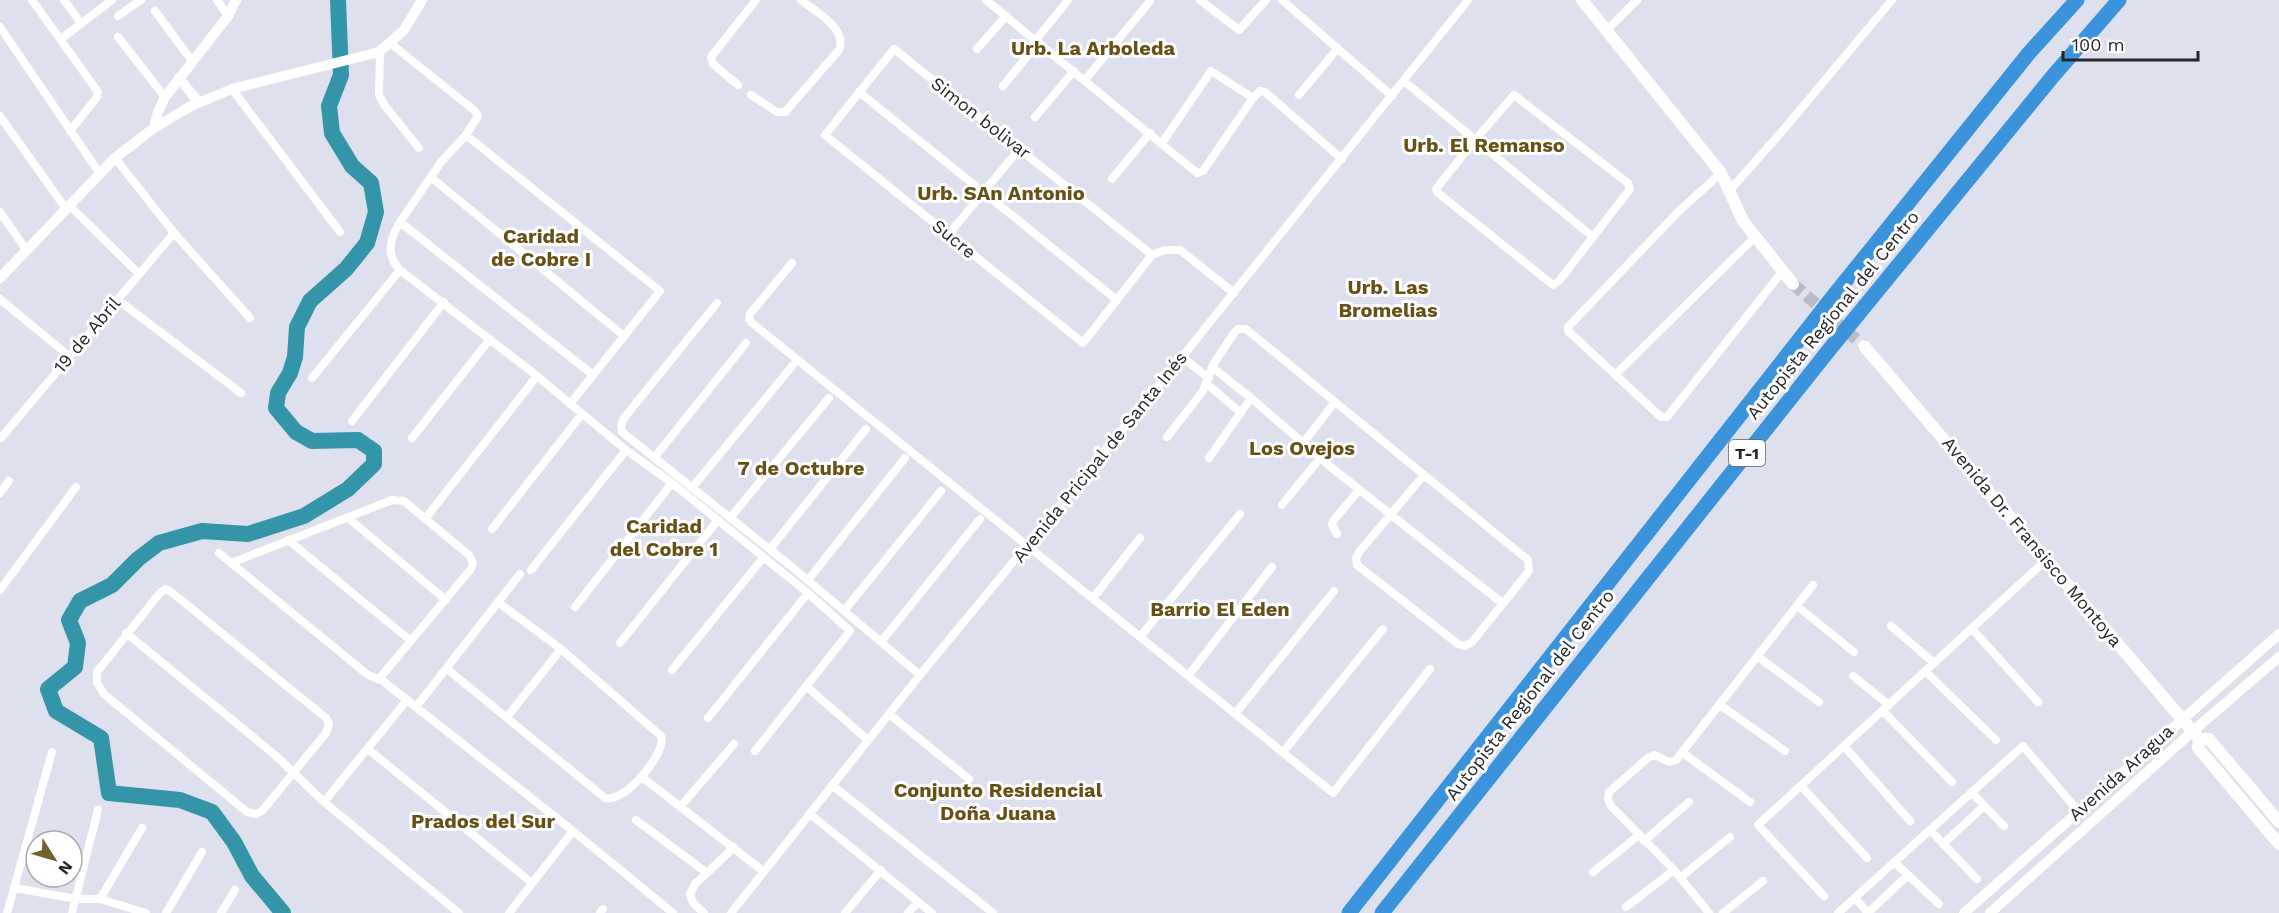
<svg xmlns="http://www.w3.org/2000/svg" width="2279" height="913" viewBox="0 0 2279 913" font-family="'Work Sans',sans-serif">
  <rect width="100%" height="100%" fill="#dee0ed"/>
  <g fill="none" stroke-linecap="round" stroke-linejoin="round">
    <path stroke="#3495a8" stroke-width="16" d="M283 913 252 876 234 842 212 812 180 800 109 793 101 738 56 711 48 689 75 667 78 643 69 620 80 601 112 585 138 559 159 543 202 531 248 534 304 516 348 489 374 464V451L358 440 312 441 296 432 276 408 278 393 290 373 295 357 297 327 310 301 346 269 367 243 376 212 371 183 352 166 332 133 329 106 341 75 338 0"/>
    <path stroke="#b9bbc6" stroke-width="12" stroke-dasharray="12 6" stroke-linecap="butt" d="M1793 284 1864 346"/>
    <path stroke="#fff" stroke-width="8" d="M32 0 98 92 97 97 70 131
      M64 0 80 22
      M217 0 228 16
      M986 0 1197 173 1203 171 1253 98 1260 91 1265 92 1342 159
      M1200 0 1239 30 1266 0
      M1282 0 1392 96
      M155 11 192 61
      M118 16 141 0
      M0 27 100 174
      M1607 30 1637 0
      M118 37 165 97
      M61 39 112 0
      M1036 40 1068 0
      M390 43 475 111 478 116 466 135
      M977 49 1006 16
      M380 50 379 95 385 106 419 148
      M1085 80 1150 1
      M1404 81 1593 237
      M738 85 713 64 711 57 756 0
      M1003 86 1039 42
      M232 89 340 232
      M859 92 1117 300
      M751 95 777 112H785L839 50C848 29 816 12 801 0
      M1299 95 1338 48
      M1514 95 1628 183 1630 189 1559 281 1553 285 1438 193 1436 189 1475 140Z
      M0 116 66 209
      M1035 117 1074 71
      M1162 143 1211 71 1253 98
      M115 158 174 233 250 318
      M1721 173 1679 211 1568 327V331L1661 417H1667L1782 272
      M432 178 624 336
      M1112 179 1150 133
      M1730 190 1785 128 1892 0
      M70 206 138 273
      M0 212 27 251
      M400 222C390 239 385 254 400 270L537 376 626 450 672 483 575 607
      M949 234 1020 148
      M1152 255 894 49 825 135 1083 343 1152 255 1165 250H1180L1234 293
      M792 263 750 314 749 319 752 323 1333 793 1430 669
      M0 299 69 356
      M118 300 241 393
      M717 303 624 418 621 426 622 432 792 567 920 675
      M1182 357 1209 378
      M1212 367 1251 398 1331 467 1502 603
      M1616 374 1754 238
      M312 378 400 270
      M1207 384 1241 413
      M570 404 660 291 466 135 441 162 400 222 593 375
      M352 421 444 302
      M1167 437 1203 391 1213 365 1234 333 1238 329H1246L1528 560 1529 571 1472 642 1465 646 1458 644 1357 565 1356 558 1359 552 1424 475
      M1 438 174 233
      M412 438 490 339
      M1303 443 1335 402
      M654 458 746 343
      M1209 458 1251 398
      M672 483 808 593 850 631 755 751
      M692 488 793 365
      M0 493 9 481
      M1282 505 1320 458
      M347 517 446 600
      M730 518 829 398
      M425 519 537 376
      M492 529 582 414
      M1337 534 1332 525 1333 521 1359 490
      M288 540 411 641
      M770 549 866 429
      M219 553 368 675 383 681 573 831 509 913
      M231 563 392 500 404 501 469 555 473 563 471 569 379 679
      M531 570 626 450
      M808 580 905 458
      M165 589 170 591 326 718 329 724 326 733 262 811 256 814 247 812 104 694 97 683V672L159 594Z
      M0 590 76 487
      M1093 598 1140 538
      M1797 606 1854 652
      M844 611 941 491
      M1891 626 1934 663
      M1972 629 2038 702
      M126 633 275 755 324 802 459 913
      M1140 637 1240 514
      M881 642 980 519
      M620 643 718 520
      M1757 656 1819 702
      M447 669 605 798C624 804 667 753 661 736L561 649 499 603
      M672 670 763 558
      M1925 671 1996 740
      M1188 676 1272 567
      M1853 676 1889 705
      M806 686 868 740
      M1720 705 1785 751
      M416 707 520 574
      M1883 711 1952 782
      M889 714 969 779
      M1235 714 1334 591
      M507 717 561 649
      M708 718 808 593
      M1844 746 1910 821
      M368 749 532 883
      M1283 752 1383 629
      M1683 753 1750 802
      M642 777 763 871
      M832 785 993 913
      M1801 786 1867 858
      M1971 792 2004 826
      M324 802 407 700
      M681 806 734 744
      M810 814 932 913
      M636 820 707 873 734 847
      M1930 830 1977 879
      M573 831 673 913
      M1644 841 1689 802
      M1943 844 1984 806
      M1894 862 1939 904
      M1593 872 1639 835
      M1680 878 1730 837
      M15 888 76 899H100L146 913
      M1824 896 1758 825 2046 560
      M1855 898 1868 913
      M100 899 142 828
      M1626 907 1674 870
      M7 913 52 752
      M72 913 98 810
      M166 913 202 852
      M221 913 235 890
      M600 913 603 909
      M704 913 693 903 690 894 695 884 707 873
      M731 913 920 675 1182 357 1468 0
      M845 913 881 870
      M908 913 918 902
      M1709 913 1674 870 1611 806 1608 799 1609 792 1649 757 1655 755 1669 762 1676 760 1813 585
      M1723 913 1763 881
      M1838 913 2023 746 2078 811
      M1868 913 1908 875"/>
    <path stroke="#fff" stroke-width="10" d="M179 78 199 103
      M154 128 158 112 165 97 228 16 236 0
      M0 278 115 158 154 128 191 106 232 89 379 52 404 30 422 0
      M1964 913 2279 634
      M1990 913 2193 731 2279 657"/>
    <path stroke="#fff" stroke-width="12" d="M1582 0 1721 173 1743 221 1793 284
      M1864 346 2199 739H2209L2279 822
      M2199 739 2198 748 2279 844"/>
    <path stroke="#3a93db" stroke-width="15" d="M1349 913 1835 294 2029 53 2077 0
      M1382 913 1829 350 2053 76 2119 0"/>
  </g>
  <g text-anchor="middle" stroke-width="6" stroke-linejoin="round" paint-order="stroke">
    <rect fill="#fff" stroke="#66676b" stroke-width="1.5" x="1729" y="440" width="36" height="26" rx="4.5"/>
    <g font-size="16" font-weight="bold" fill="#25262b">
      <text x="1747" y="459">T-1</text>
    </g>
    <g font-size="18" fill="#25262b" stroke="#fff">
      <text transform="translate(981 118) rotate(38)" y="6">Simon bolivar</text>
      <text transform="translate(954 239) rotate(39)" y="6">Sucre</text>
      <text transform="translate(1833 315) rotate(-51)" y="6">Autopista Regional del Centro</text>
      <text transform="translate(87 335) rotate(-50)" y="6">19 de Abril</text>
      <text transform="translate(1100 457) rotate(-51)" y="6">Avenida Pricipal de Santa Inés</text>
      <text transform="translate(2032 542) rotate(50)" y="6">Avenida Dr. Fransisco Montoya</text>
      <text transform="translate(1530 695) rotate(-52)" y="6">Autopista Regional del Centro</text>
      <text transform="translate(2121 773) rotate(-42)" y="6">Avenida Aragua</text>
    </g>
    <g font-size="20" font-weight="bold" fill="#665015" stroke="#fff">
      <text x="1093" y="55">Urb. La Arboleda</text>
      <text x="1484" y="152">Urb. El Remanso</text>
      <text x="1001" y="200">Urb. SAn Antonio</text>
      <text x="541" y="243">Caridad<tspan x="541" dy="23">de Cobre I</tspan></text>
      <text x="1388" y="294">Urb. Las<tspan x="1388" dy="23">Bromelias</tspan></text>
      <text x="1302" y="455">Los Ovejos</text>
      <text x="801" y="475">7 de Octubre</text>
      <text x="664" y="533">Caridad<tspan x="664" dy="23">del Cobre 1</tspan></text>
      <text x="1220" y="616">Barrio El Eden</text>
      <text x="998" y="797">Conjunto Residencial<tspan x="998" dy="23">Doña Juana</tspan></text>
      <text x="483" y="828">Prados del Sur</text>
    </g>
  </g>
  <g transform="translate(54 859) rotate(127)"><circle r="28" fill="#ffffff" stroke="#a8a8aa" stroke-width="1.5"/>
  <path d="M0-4.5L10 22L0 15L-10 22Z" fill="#756130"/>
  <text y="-9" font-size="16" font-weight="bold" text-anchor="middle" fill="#25262b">N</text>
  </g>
  <path d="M2063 51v9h135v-9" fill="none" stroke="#25262b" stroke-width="3"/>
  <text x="2072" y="51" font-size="18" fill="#25262b" stroke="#ffffff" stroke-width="4.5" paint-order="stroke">100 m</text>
</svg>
